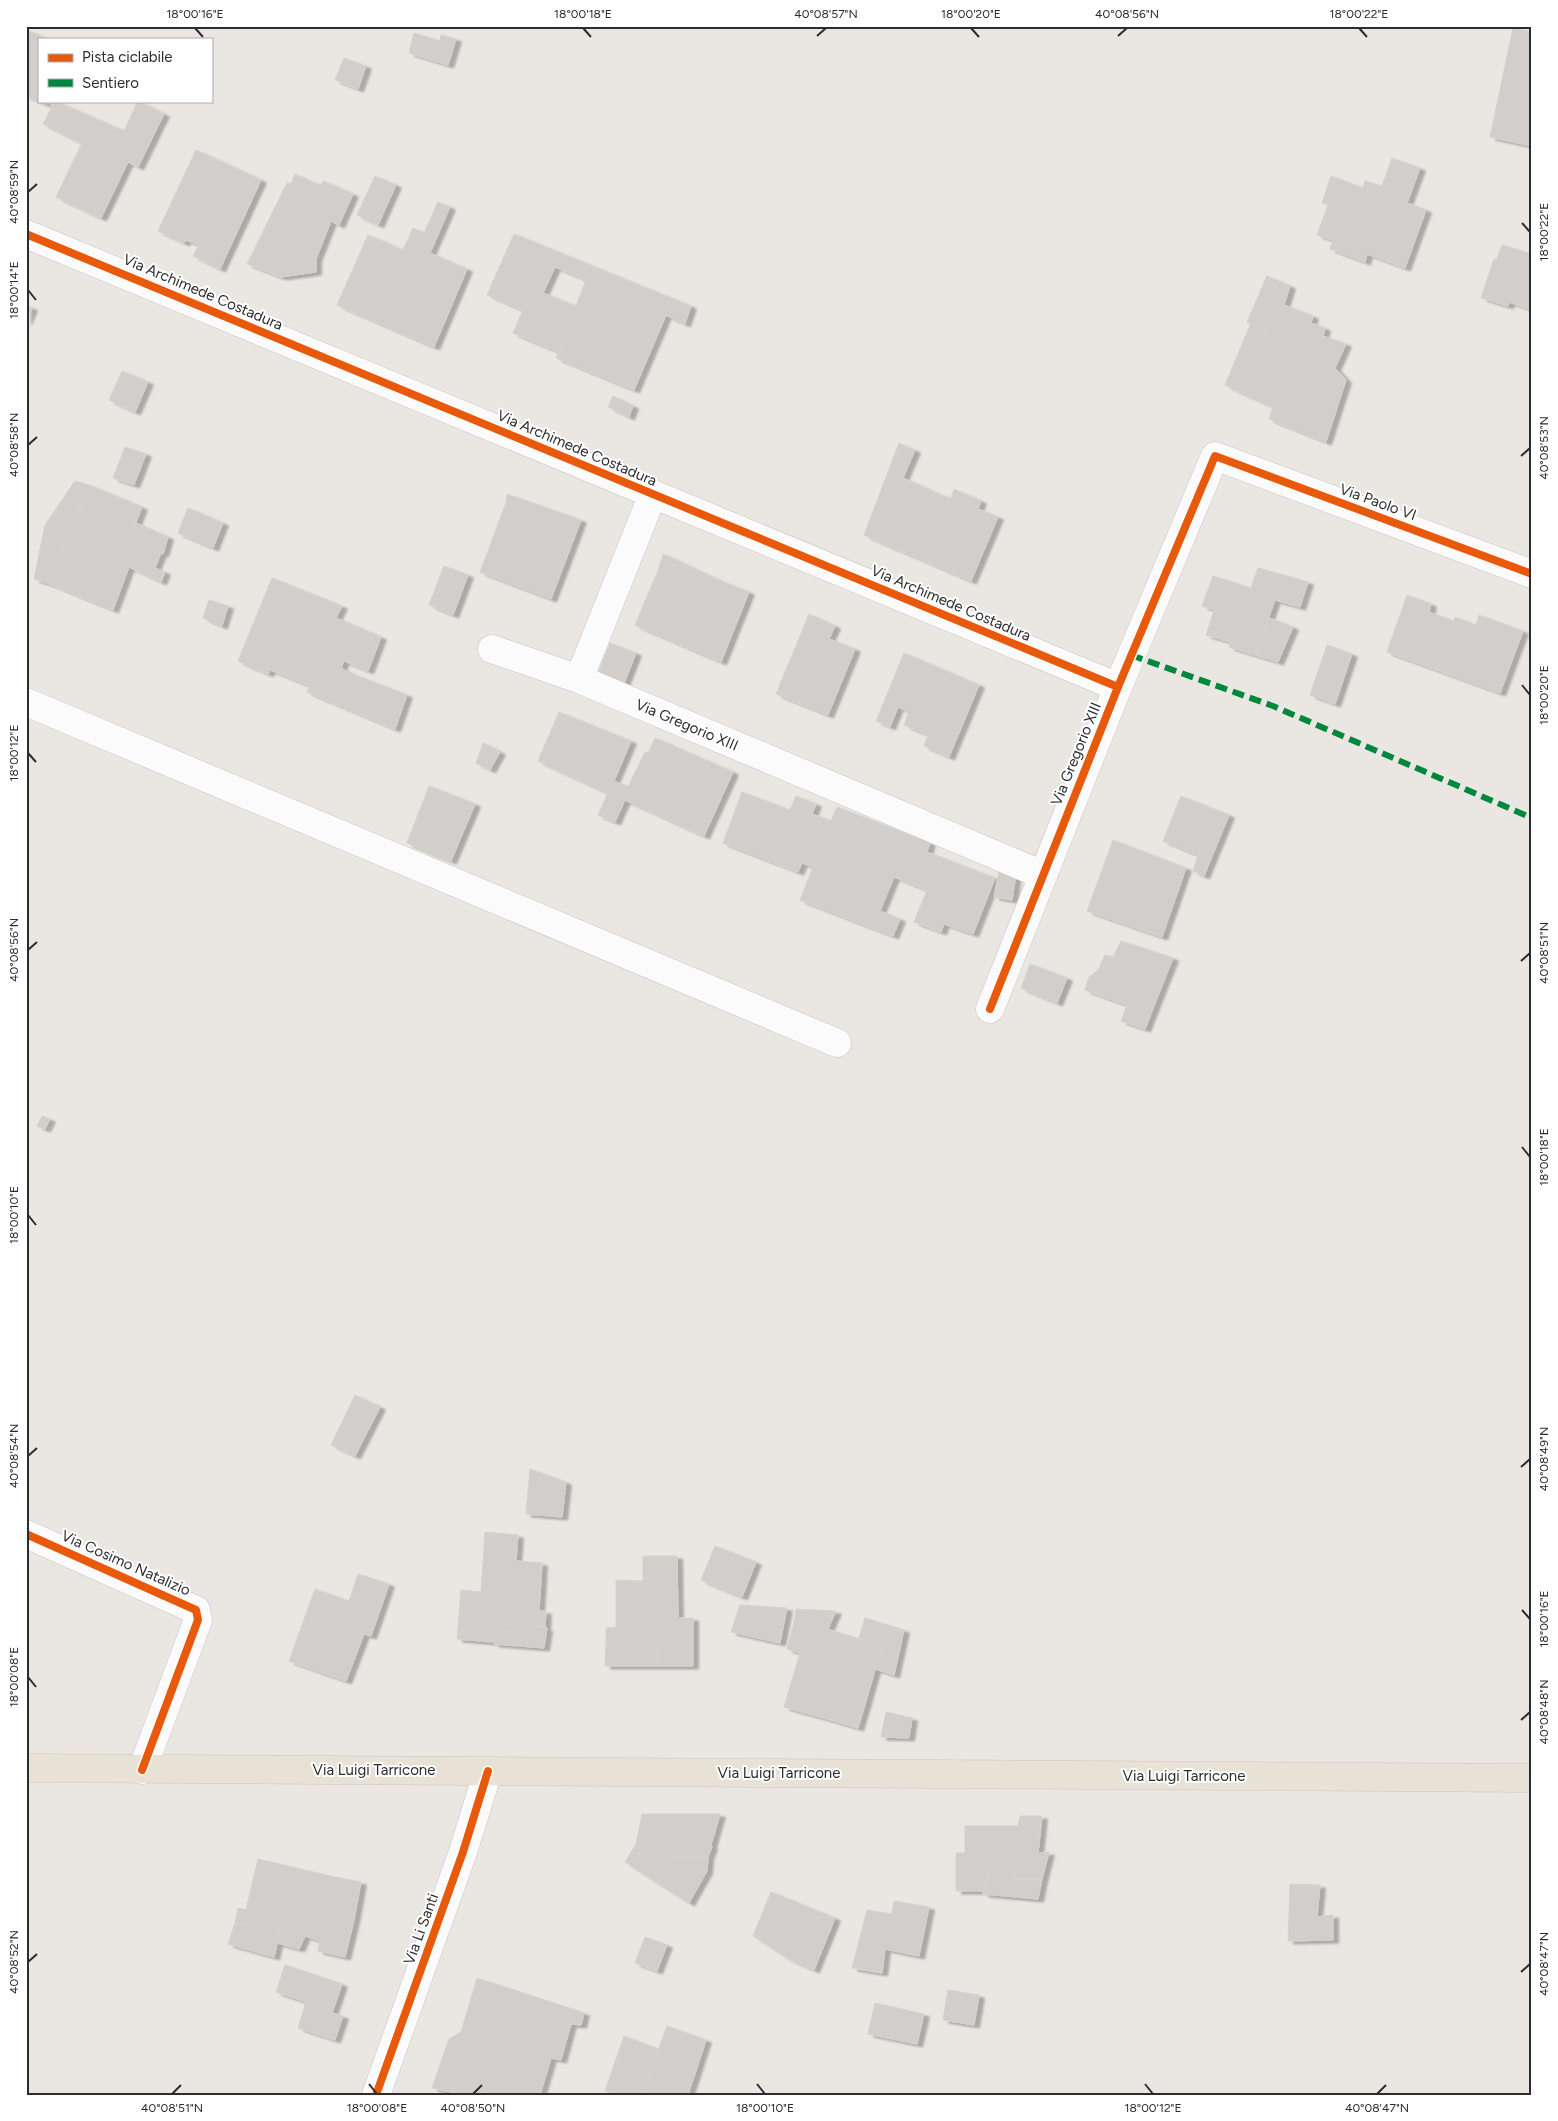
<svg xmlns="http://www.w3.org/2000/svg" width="1558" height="2121" viewBox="0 0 1558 2121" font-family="Figtree,sans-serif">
  <defs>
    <filter id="shadow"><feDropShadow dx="5.5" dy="3" stdDeviation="1" flood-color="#0004"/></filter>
  </defs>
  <rect width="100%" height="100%" fill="#eae6e2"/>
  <path fill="#d1cecb" stroke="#d5d2ce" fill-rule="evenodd" filter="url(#shadow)" d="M1513 28 1532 32V146L1490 137Z
    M26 30 49 39H39V101H46L45 104 26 96Z
    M414 33 440 41 441 35 456 39 448 65 409 53Z
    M344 58 366 66 358 89 335 80Z
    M55 101 124 131 138 101 164 114 138 167 128 162 101 218 56 197 82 143 43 124Z
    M196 150 261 180 220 269 193 256 199 245 186 240 184 243 158 231Z
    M1392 158 1420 168 1407 203 1426 210 1405 268 1367 254 1365 262 1330 249 1333 240 1317 235 1328 205 1322 203 1331 176 1363 188 1365 181 1382 186Z
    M295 174 321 186 323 181 353 194 339 225 331 221 316 259V272L281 277 247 264 287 183 291 184Z
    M375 176 396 185 378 225 357 215Z
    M438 202 450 207 430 253 467 269 434 347 337 305 368 235 403 250 413 228 424 233Z
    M514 234 691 306 685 324 652 309 626 369 563 341 558 352 513 333 523 310 487 295ZM555 267 586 280 576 306 543 293Z
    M1502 245 1532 254V310L1509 302 1508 306 1481 298 1494 259H1497Z
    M1267 276 1290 286 1284 305 1313 316 1311 323 1325 328 1323 336 1346 344 1335 368 1346 380 1326 442 1269 419 1273 407 1249 396 1265 362 1255 357 1266 330 1247 322Z
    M26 305 32 308 26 322Z
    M652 309 666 315 634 390 556 358 563 341 626 369Z
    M1251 323 1266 330 1255 357 1265 362 1249 396 1225 385Z
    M122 371 148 382 135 412 109 400Z
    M613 396 633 406 629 417 608 407Z
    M899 443 915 450 903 478 951 499 954 489 981 501 978 509 998 517 971 581 864 535Z
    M125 447 146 454 134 485 113 478Z
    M75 481 89 485 50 584 34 579 45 525Z
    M89 485 142 507 133 530 150 537 145 547 161 553 155 568 165 572 161 582 129 567 113 610 50 584Z
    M507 494 581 520 573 541 546 531 547 528 531 522 534 514 506 503Z
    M506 503 534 514 531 522 547 528 546 531 573 541 551 599 480 572Z
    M188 508 223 523 213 548 178 533Z
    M136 523 168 537 163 554 145 547 150 537 133 530Z
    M663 554 721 581 715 595 696 587 698 584 659 568Z
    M444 566 468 575 453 615 429 605Z
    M659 568 698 584 696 587 715 595 721 581 749 592 721 662 635 625Z
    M1258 568 1308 582 1300 607 1275 600 1255 655 1229 647 1231 642 1206 635 1214 610 1202 606 1213 576 1251 588Z
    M272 578 342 606 336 618 358 627 341 668 350 673 338 705 307 692 310 686 270 670 268 674 238 661Z
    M1407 595 1431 604 1429 612 1454 621 1455 617 1476 625 1479 615 1523 631 1500 693 1387 652Z
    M209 600 228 606 222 626 203 618Z
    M809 614 835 626 829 639 855 649 828 715 776 694Z
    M1269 618 1293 627 1278 662 1255 655Z
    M358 627 381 637 368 671 344 661Z
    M610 643 636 653 623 686 597 676Z
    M1327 645 1352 654 1335 704 1310 695Z
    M904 653 979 685 949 757 924 746 928 735 904 725 909 712 898 707 890 727 876 721Z
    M350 673 407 695 395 729 338 705Z
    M559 712 631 741 614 781 628 787 645 752 648 753 655 738 733 772 704 836 625 800 615 822 598 815 608 793 538 761Z
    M483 743 500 752 490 770 476 763Z
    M429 786 475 804 451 861 407 843Z
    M742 792 790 810 796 796 816 804 812 814 831 821 837 807 930 843 927 852 995 878 973 934 944 924 941 932 914 922 927 890 894 877 880 911 900 919 893 936 800 900 813 867 802 863 798 872 723 843Z
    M1181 796 1229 815 1204 876 1193 871 1198 855 1163 841Z
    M1113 840 1186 868 1162 937 1087 911Z
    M999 872 1016 874 1012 900 994 897Z
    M1121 941 1173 958 1145 1029 1121 1021 1127 1005 1085 990 1089 977 1098 970 1105 955 1113 957Z
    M1030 964 1067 978 1057 1003 1021 988Z
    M42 1116 50 1119 45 1129 37 1126Z
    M355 1395 380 1407 355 1456 331 1445Z
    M530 1469 566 1482 562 1517 526 1514Z
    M485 1532 518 1535 516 1561 542 1563 539 1611H546L545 1627 494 1624 492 1642 457 1639 461 1590 481 1592Z
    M715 1546 756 1562 742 1597 701 1580Z
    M643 1556H677L678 1618H693V1666H659V1646H606V1628L616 1627V1580L643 1581Z
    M358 1574 389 1584 371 1636 364 1634 346 1681 289 1661 315 1589 349 1601Z
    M740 1605 787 1608 780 1643 731 1632Z
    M796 1609 836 1611 828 1629 795 1619Z
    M865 1618 904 1630 894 1675 875 1669 882 1646 859 1638Z
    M795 1619 882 1646 864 1708 837 1701 831 1720 784 1707 800 1653 787 1649Z
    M494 1624 547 1628 544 1648 494 1644Z
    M606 1646H659V1666H605Z
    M837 1701 864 1708 858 1728 831 1720Z
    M886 1712 912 1718 909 1738 881 1737Z
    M642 1814H720L711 1845 712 1847 708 1857H672L657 1883 625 1862 636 1844Z
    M1020 1816H1042L1038 1853 1049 1852 1042 1879H1015L1016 1874 993 1860 983 1891H956V1853H965V1826H1018Z
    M672 1857H708L707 1871 689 1903 657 1883Z
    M258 1859 335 1877 327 1913 354 1920 345 1957 318 1951 320 1941 305 1936 299 1949 277 1943 280 1930 258 1924 257 1928 235 1923 238 1908 246 1910Z
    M993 1860 1016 1874 1015 1879H1042L1038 1899 983 1894Z
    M335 1877 361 1882 354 1920 327 1913Z
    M1290 1884 1320 1885 1317 1917 1333 1915V1940L1288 1941Z
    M771 1892 835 1918 814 1970 789 1959 753 1936Z
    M894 1901 929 1907 919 1956 885 1949 882 1973 852 1968 867 1910 892 1914Z
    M235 1923 257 1928 258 1924 280 1930 274 1957 228 1944Z
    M645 1937 667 1945 657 1971 635 1963Z
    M285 1965 342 1984 332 2013 343 2016 335 2040 298 2028 306 2002 276 1992Z
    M477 1978 584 2013 581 2025 571 2024 561 2060 551 2058 540 2095H465L432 2088 449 2039 461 2032Z
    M948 1990 979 1995 974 2025 943 2020Z
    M875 2003 924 2014 917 2044 868 2034Z
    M667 2026 706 2040 688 2095H642Z
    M624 2036 658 2049 642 2095H614L605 2091Z"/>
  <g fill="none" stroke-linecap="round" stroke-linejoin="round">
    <g stroke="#c6c4c5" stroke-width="29">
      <path id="minor" d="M26 234 1118 687
        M492 649 579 679 1043 875
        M579 679 653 494
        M26 702 837 1043
        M990 1009 1118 687 1215 456 1532 574
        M26 1534 196 1610 198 1620 142 1770
        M376 2095 463 1852 488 1771"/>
    </g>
    <g stroke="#c6c4c2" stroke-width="29">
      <path id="major" d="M26 1768 1532 1778"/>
    </g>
    <use href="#minor" stroke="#fcfbfb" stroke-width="28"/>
    <use href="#major" stroke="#e7e2d5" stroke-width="28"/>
    <path stroke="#00873e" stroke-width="6" stroke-dasharray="12 6" stroke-linecap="butt" d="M1131 655 1273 706 1532 818"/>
    <g stroke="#fff" stroke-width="11">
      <path id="cycleway" d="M26 234 1118 687
        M990 1009 1118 687 1215 456 1532 574
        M26 1534 196 1610 198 1620 142 1770
        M376 2095 463 1852 488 1771"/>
    </g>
    <use href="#cycleway" stroke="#e8590c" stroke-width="8"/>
  </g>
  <path fill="none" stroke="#2c2c2c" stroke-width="2" d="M195 28 203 37M583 28 591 37M971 28 979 37M1359 28 1367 37M817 36 826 28M1118 36 1127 28M28 192 37 184M1522 223 1530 232M28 290 36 300M28 445 37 437M1521 456 1530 448M1522 685 1530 695M28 753 36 762M28 950 37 942M1521 961 1530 953M1522 1147 1530 1157M28 1215 36 1225M28 1456 37 1448M1521 1467 1530 1459M1522 1610 1530 1619M28 1677 36 1687M1521 1720 1530 1712M28 1962 37 1954M1521 1972 1530 1964M369 2084 377 2094M757 2084 765 2094M1145 2084 1153 2094M172 2094 181 2085M473 2094 482 2085M1377 2094 1386 2085"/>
  <g text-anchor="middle" stroke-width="4" stroke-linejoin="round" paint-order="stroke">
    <g font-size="15" fill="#2c2c2c" stroke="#fff">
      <text transform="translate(203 292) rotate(23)" y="5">Via Archimede Costadura</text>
      <text transform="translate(577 448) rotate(23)" y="5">Via Archimede Costadura</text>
      <text transform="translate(1378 502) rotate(20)" y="5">Via Paolo VI</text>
      <text transform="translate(951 603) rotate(23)" y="5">Via Archimede Costadura</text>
      <text transform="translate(687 725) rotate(23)" y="5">Via Gregorio XIII</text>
      <text transform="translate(1076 754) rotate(-68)" y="5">Via Gregorio XIII</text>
      <text transform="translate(126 1563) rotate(24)" y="5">Via Cosimo Natalizio</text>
      <text x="374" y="1775">Via Luigi Tarricone</text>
      <text x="779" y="1778">Via Luigi Tarricone</text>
      <text x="1184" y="1781">Via Luigi Tarricone</text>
      <text transform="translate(421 1929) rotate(-70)" y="5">Via Li Santi</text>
    </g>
  </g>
  <rect width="1558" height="2121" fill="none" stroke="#ffffff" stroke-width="55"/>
  <rect x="38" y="38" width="175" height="65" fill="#ffffff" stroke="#ababab"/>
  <rect x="48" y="54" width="25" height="8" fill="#e8590c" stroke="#ababab"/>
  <text x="82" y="62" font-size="15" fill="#2c2c2c">Pista ciclabile</text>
  <rect x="48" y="79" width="25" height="8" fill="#00873e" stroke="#ababab"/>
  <text x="82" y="88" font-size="15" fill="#2c2c2c">Sentiero</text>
  <rect x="28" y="28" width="1502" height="2066" fill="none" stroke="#2c2c2c" stroke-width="2"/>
  <g font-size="12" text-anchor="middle" fill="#2c2c2c">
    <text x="195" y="18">18°00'16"E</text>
    <text x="583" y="18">18°00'18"E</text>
    <text x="826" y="18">40°08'57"N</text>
    <text x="971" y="18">18°00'20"E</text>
    <text x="1127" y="18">40°08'56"N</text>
    <text x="1359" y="18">18°00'22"E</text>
    <text transform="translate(14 192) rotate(-90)" y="4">40°08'59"N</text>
    <text transform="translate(1544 232) rotate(-90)" y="4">18°00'22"E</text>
    <text transform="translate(14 290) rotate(-90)" y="4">18°00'14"E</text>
    <text transform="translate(14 445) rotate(-90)" y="4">40°08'58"N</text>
    <text transform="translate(1544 448) rotate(-90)" y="4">40°08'53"N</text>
    <text transform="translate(1544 695) rotate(-90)" y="4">18°00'20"E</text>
    <text transform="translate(14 753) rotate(-90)" y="4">18°00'12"E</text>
    <text transform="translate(14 950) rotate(-90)" y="4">40°08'56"N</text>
    <text transform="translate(1544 953) rotate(-90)" y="4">40°08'51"N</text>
    <text transform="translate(1544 1157) rotate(-90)" y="4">18°00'18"E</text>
    <text transform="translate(14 1215) rotate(-90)" y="4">18°00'10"E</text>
    <text transform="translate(14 1456) rotate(-90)" y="4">40°08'54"N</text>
    <text transform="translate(1544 1459) rotate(-90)" y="4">40°08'49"N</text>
    <text transform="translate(1544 1619) rotate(-90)" y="4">18°00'16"E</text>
    <text transform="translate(14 1677) rotate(-90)" y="4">18°00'08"E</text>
    <text transform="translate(1544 1712) rotate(-90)" y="4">40°08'48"N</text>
    <text transform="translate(14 1962) rotate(-90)" y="4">40°08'52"N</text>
    <text transform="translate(1544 1964) rotate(-90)" y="4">40°08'47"N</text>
    <text x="172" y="2112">40°08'51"N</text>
    <text x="377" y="2112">18°00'08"E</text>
    <text x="473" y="2112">40°08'50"N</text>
    <text x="765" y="2112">18°00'10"E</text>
    <text x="1153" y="2112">18°00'12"E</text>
    <text x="1377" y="2112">40°08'47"N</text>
  </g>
</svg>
